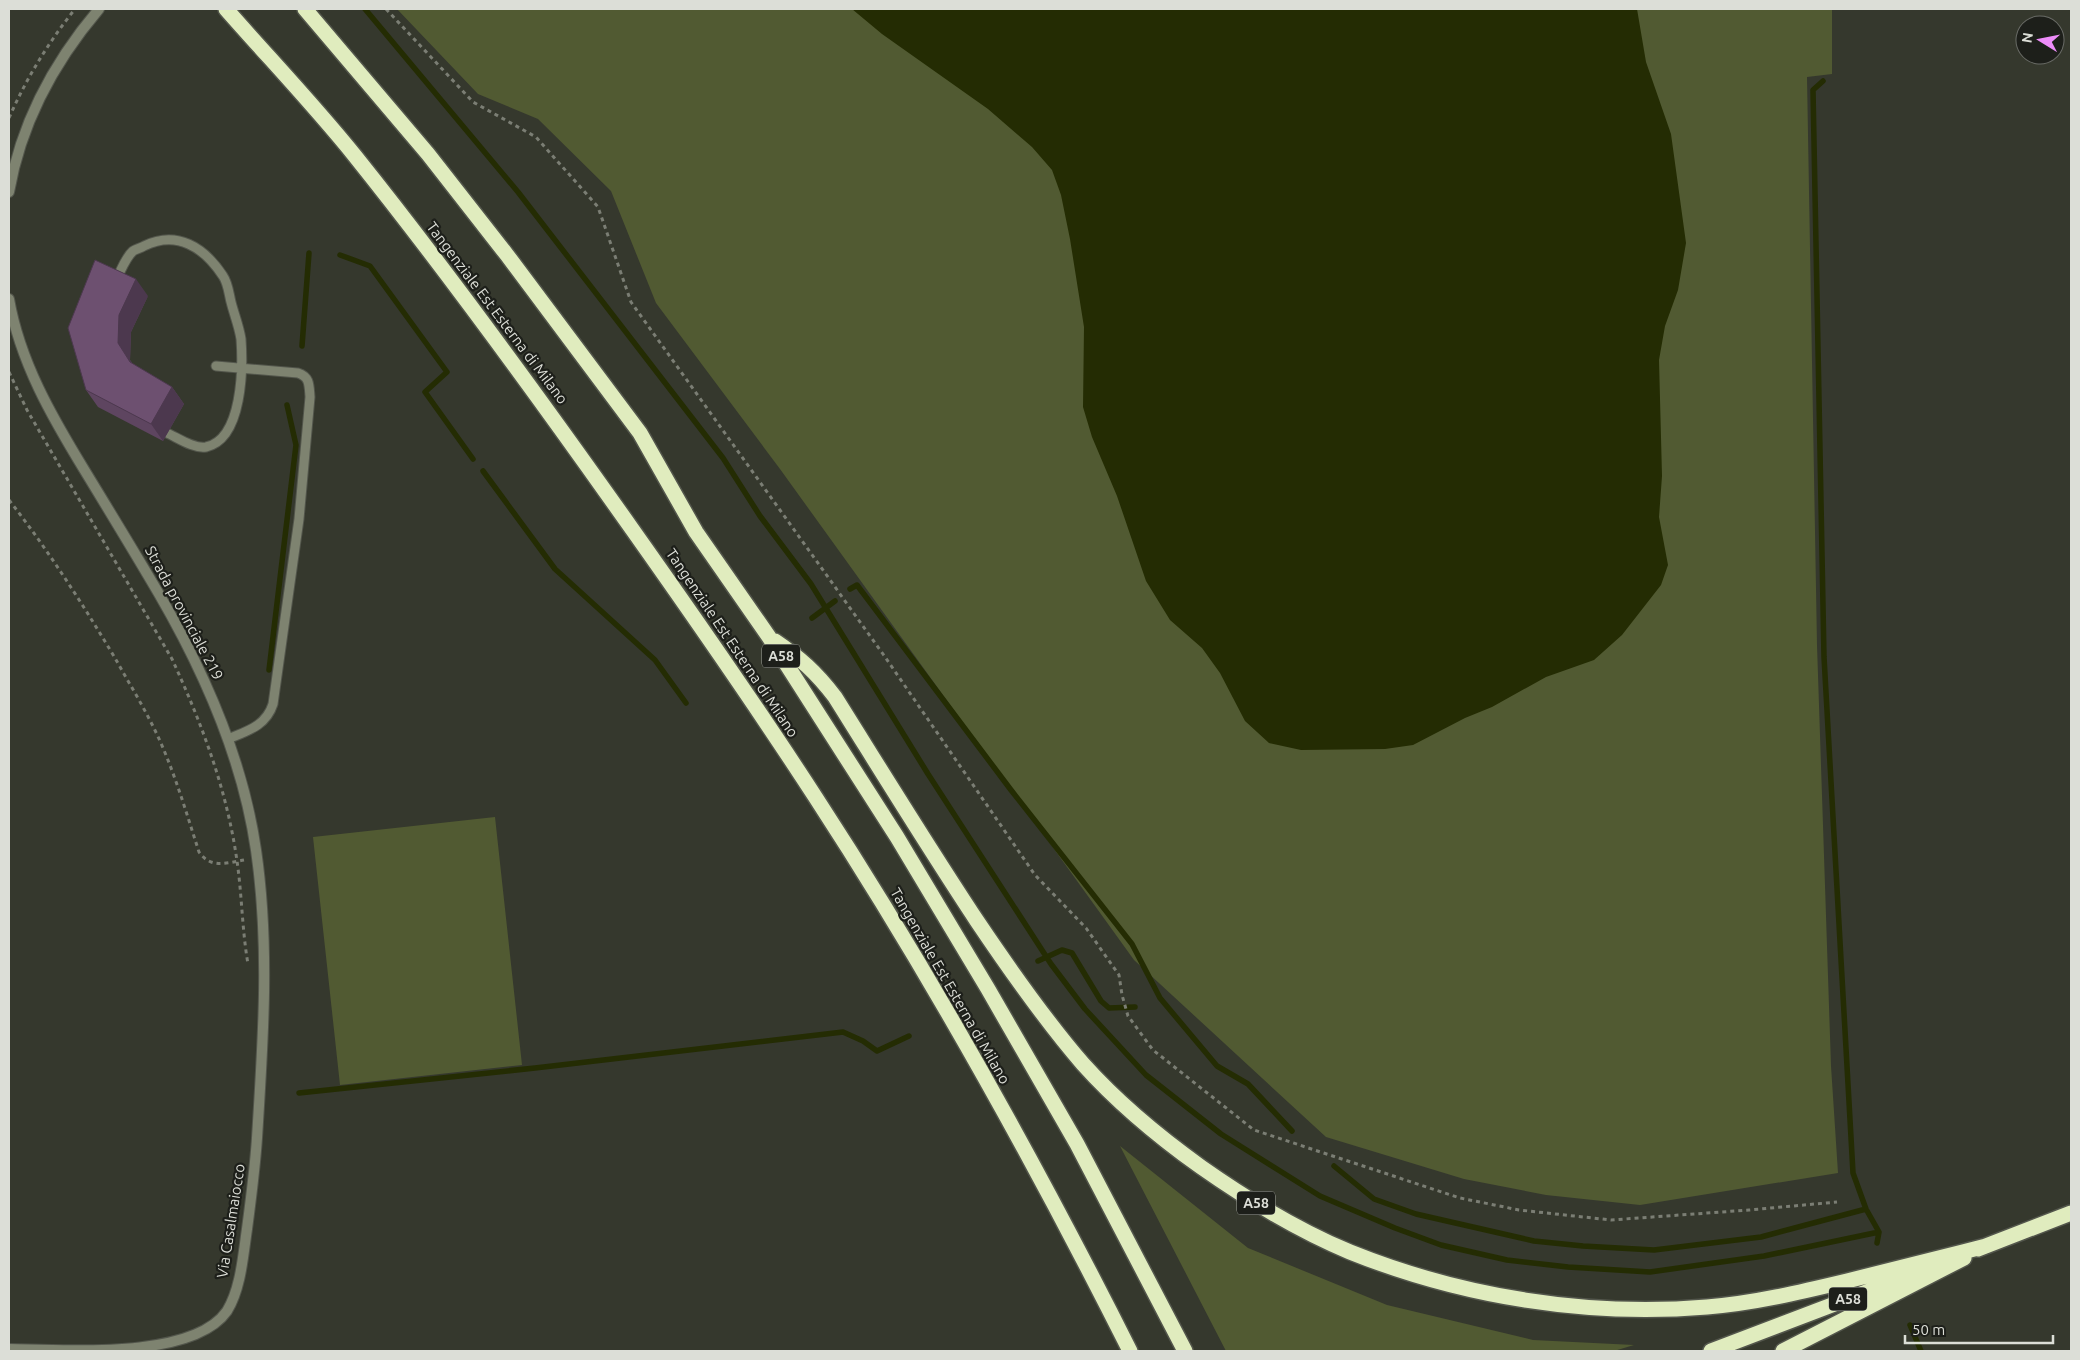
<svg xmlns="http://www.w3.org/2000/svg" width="2080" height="1360" viewBox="0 0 2080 1360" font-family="Ubuntu,sans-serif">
  <rect width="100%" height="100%" fill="#35382d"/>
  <path fill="#515a32" d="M397 9H1832V74L1807 77 1817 645 1831 1066 1838 1173 1640 1205 1546 1195 1464 1179 1326 1137 1134 960 780 469 656 303 611 191 538 119 478 94Z
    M495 817 522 1065 340 1085 313 837Z
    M1120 1146 1248 1248 1387 1305 1533 1340 1634 1345 1614 1351H1226Z"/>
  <path fill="#242c03" d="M852 9H1637L1646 62 1671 134 1686 243 1678 290 1665 326 1659 360 1662 476 1659 517 1668 565 1661 585 1622 635 1594 660 1546 677 1492 707 1465 718 1413 745 1385 749 1301 750 1269 743 1245 721 1220 673 1202 648 1170 620 1146 581 1117 496 1092 437 1083 407 1084 327 1070 239 1061 195 1052 170 1032 147 988 109 882 34Z"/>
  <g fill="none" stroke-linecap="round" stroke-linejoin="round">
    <path stroke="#242c03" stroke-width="5.5" d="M365 9 518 192 723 458 760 516 811 584 928 774 1051 964 1085 1009 1146 1075 1221 1134 1320 1196 1395 1228 1441 1245 1507 1260 1568 1267 1650 1272 1764 1256 1879 1232
      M1823 81 1813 90 1824 657 1853 1173 1866 1209 1879 1232 1877 1243
      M340 255 370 266 447 372 425 392 473 459
      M302 346 309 253
      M483 471 555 569 655 660 686 703
      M850 589 857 585 1011 790 1132 944 1160 998 1217 1066 1248 1084 1292 1131
      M812 618 835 601
      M269 670 296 445 287 405
      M1038 961 1062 950 1072 953 1101 1001 1109 1008 1135 1007
      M299 1093 535 1068 843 1032 863 1041 877 1051 909 1036
      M1334 1166 1374 1199 1416 1214 1534 1241 1583 1246 1654 1250 1761 1237 1866 1209
      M1910 1325 1921 1351"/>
    <g stroke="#53564c" stroke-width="11">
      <path id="service" d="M116 280C121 271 125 258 133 251 136 249 141 248 144 246 177 230 204 247 223 276 228 283 229 294 231 302 234 314 239 326 241 339 243 367 243 439 206 447 194 449 178 438 167 433
        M216 366 298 373C310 377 309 385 310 397L299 519 273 704C266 726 247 731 228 739"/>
    </g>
    <g stroke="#53564c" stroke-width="12">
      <path id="tertiary" d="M9 192C21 123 54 62 99 9
        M9 299C20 362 52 417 85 471 110 512 135 553 159 594 205 673 243 760 256 850 270 946 263 1042 257 1138 255 1168 251 1199 247 1229 243 1256 241 1288 227 1311 193 1360 64 1350 9 1349"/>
    </g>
    <g stroke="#53564c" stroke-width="18">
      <path id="motorway" d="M226 9C269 58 314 105 355 156 452 277 543 403 632 529 695 618 757 707 816 798 932 976 1035 1162 1130 1351
        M305 9 428 154 507 255 640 433 696 532 769 637 897 837 988 989 1077 1144 1185 1351
        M775 641C800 658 816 672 835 697 882 772 928 847 977 921 1010 970 1044 1019 1083 1064 1118 1103 1159 1137 1201 1167 1248 1200 1297 1230 1350 1252 1462 1297 1587 1317 1707 1307 1755 1303 1801 1292 1847 1281 1894 1269 1940 1258 1986 1246
        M1978 1249 2071 1213
        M1711 1351 1924 1270
        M1783 1351 1964 1258"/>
    </g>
    <path stroke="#7b7e74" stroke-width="3" stroke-dasharray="4 4" stroke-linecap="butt" d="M386 9 473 102 536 137 598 207 631 302 883 654 1035 875 1086 928 1119 975 1122 995 1128 1016 1153 1050 1254 1130 1460 1198 1519 1210 1611 1220 1749 1210 1837 1202
      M9 118C26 79 48 43 75 9
      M9 372 27 410 172 659C202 724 227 790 237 861 242 895 242 930 248 964
      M9 500C48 550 82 603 115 658 130 685 147 712 160 741 176 777 187 815 199 852 211 869 226 863 244 860"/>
    <use href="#service" stroke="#7e8370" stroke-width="9"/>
    <use href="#tertiary" stroke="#7e8370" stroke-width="10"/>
    <use href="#motorway" stroke="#e0ecbe" stroke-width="15"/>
  </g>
  <path fill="#5e4560" d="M148 296 131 332 130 360 133 364 172 387 184 404 163 441 98 407 86 390Z"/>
  <path fill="#4c384e" d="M136 279 148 296 131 332 130 360 142 379 130 362 118 343 119 315Z
    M172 387 184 404 163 441 151 424Z"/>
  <path fill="#6d5070" stroke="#4c384e" d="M95 260 136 279 119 315 118 343 130 362 172 387 151 424 86 390 68 328Z"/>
  <g text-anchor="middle" stroke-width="4.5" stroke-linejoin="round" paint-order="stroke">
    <g fill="#1d1f1a" stroke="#a3a59e" stroke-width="1">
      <rect x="762" y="644.5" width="38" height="23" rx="4"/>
      <rect x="1237" y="1191.5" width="38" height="23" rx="4"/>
      <rect x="1829" y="1287.5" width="38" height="23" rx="4"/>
    </g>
    <g font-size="14" font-weight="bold" fill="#dcded7">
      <text x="781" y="661">A58</text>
      <text x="1256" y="1208">A58</text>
      <text x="1848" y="1304">A58</text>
    </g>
    <g font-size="15" fill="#dcded7" stroke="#1d1f1a">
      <text transform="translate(497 313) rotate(53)" y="5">Tangenziale Est Esterna di Milano</text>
      <text transform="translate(184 613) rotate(62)" y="5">Strada provinciale 219</text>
      <text transform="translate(732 643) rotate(56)" y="5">Tangenziale Est Esterna di Milano</text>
      <text transform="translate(950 986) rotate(60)" y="5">Tangenziale Est Esterna di Milano</text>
      <text transform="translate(231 1221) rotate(-81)" y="5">Via Casalmaiocco</text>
    </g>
  </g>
  <rect width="2080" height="1360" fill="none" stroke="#dcded7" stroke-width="20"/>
  <g transform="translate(2040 40) rotate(280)"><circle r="24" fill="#1d1f1a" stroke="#696b66"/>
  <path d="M0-4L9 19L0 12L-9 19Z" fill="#ed8cf9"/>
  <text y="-8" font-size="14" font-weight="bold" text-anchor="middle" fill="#dcded7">N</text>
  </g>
  <path d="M1905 1335v8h148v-8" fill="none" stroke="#dcded7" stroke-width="2.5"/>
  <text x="1912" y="1335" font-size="15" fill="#dcded7" stroke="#1d1f1a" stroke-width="4" paint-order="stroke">50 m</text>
</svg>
